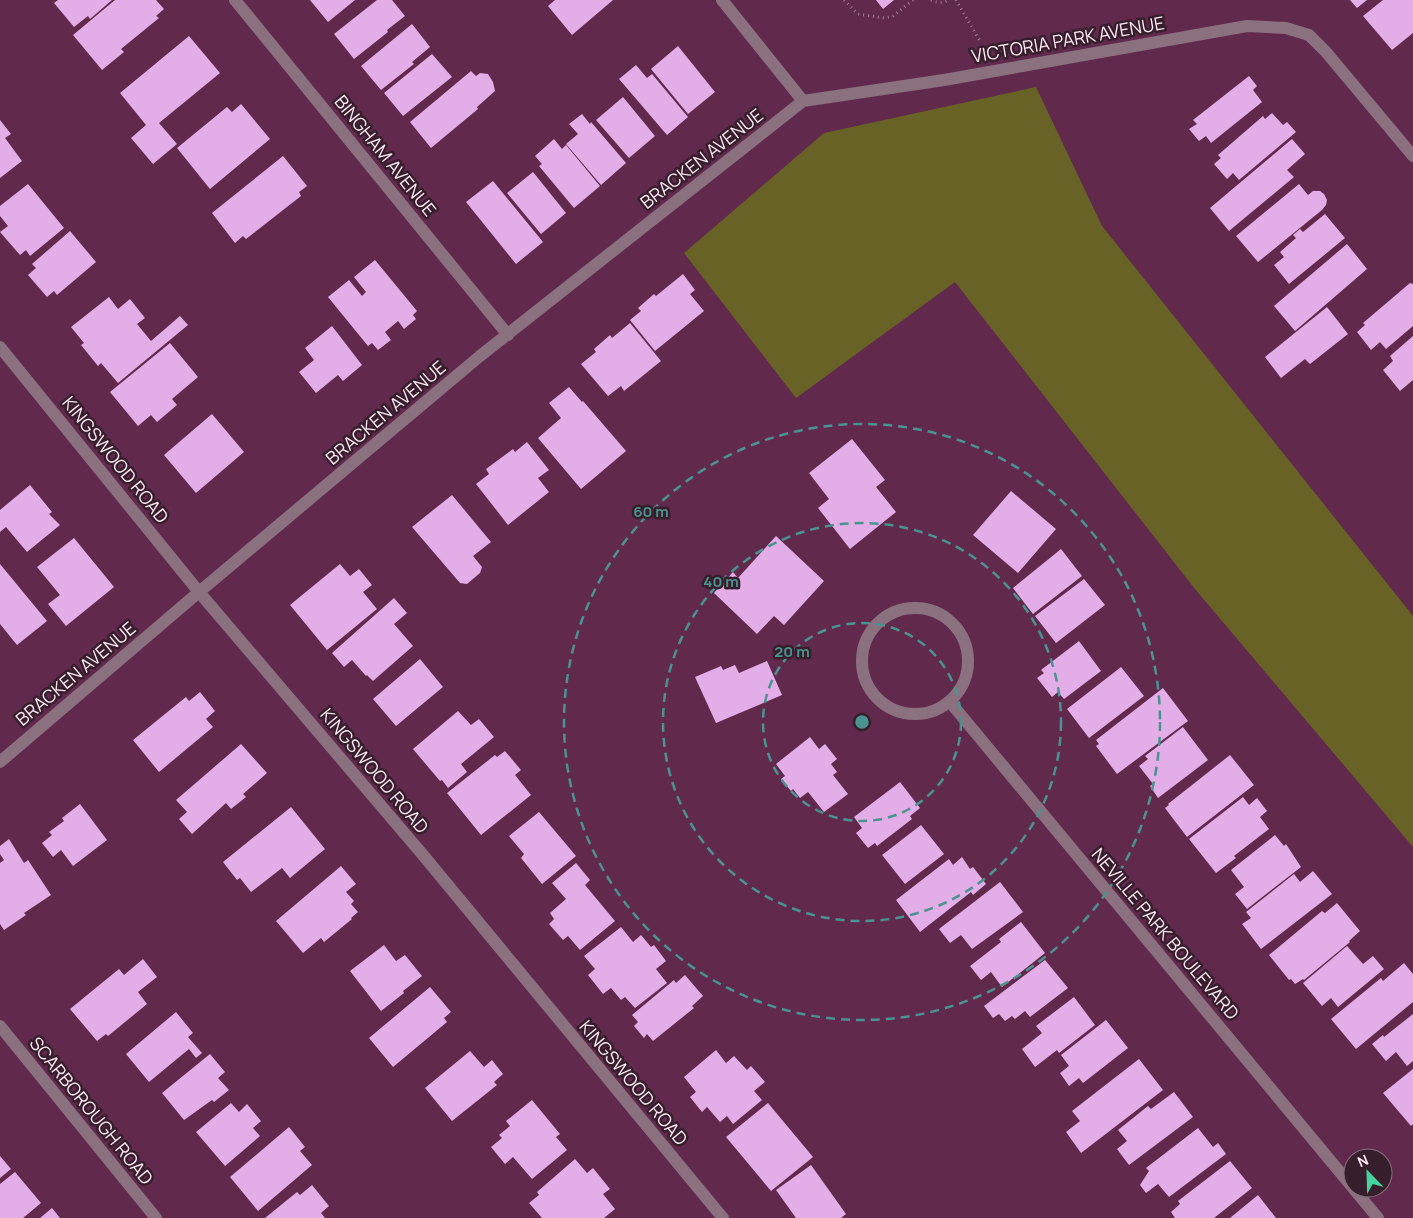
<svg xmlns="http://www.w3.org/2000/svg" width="1413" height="1218" viewBox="0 0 1413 1218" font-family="Manrope,sans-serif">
  <rect width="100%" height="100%" fill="#612a4d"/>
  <path fill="#686227" d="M1036 87 1102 226 1413 616V847L1195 589 955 282 796 398 684 253 824 133Z"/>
  <path fill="#e3ade8" d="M58 0H112L90 19 88 16 74 27 54 3Z
    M115 0H156L164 9 156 16 159 18 121 49 124 52 102 70 73 35Z
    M310 0H355L328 22Z
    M377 0H392L405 16 387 30 388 32 354 59 334 34Z
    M555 0H613L572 35 548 6Z
    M876 0H894L883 9Z
    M1350 0H1367L1357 8Z
    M1383 0H1413V33L1392 50 1363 16Z
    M412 24 430 47 412 62 414 64 381 90 361 66Z
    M189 36 220 73 159 123 177 144 153 164 131 138 146 125 120 93Z
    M678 46 715 92 688 114 651 69Z
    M432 54 452 77 403 116 384 93Z
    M636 65 647 78 652 74 688 117 667 135 619 79Z
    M471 71 476 76 480 73 488 74 493 82 495 91 477 107 478 109 431 148 410 122Z
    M1249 76 1257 86 1253 90 1262 102 1211 143 1206 136 1199 141 1189 129 1197 124 1193 120Z
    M623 97 655 136 629 158 596 120Z
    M241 104 270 139 210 189 177 148 227 107 232 112Z
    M1272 113 1283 125 1287 122 1296 132 1239 180 1233 173 1227 179 1214 164 1221 158 1218 155 1263 116 1265 119Z
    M582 114 590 124 591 122 626 163 601 185 566 144 578 134 569 124Z
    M0 120 11 134 5 138 22 161 0 178Z
    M554 139 562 149 566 145 600 186 574 208 539 166 542 164 535 156Z
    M1292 139 1305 154 1287 170 1294 177 1229 231 1210 208Z
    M283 156 307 186 299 192 301 196 246 239 243 236 235 243 212 213Z
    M533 172 566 213 541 234 507 193Z
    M493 181 543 242 516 264 466 202Z
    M28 184 64 228 30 256 26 250 20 255 0 232 8 226 0 216V206Z
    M1299 184 1308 195 1313 191H1320L1324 194 1327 200 1326 205 1322 210 1258 262 1236 236Z
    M1325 214 1345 238 1289 284 1274 265 1284 257 1280 252 1296 238 1293 235 1300 229 1303 232Z
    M70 231 96 262 57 295 54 291 47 297 28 275 36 268 32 264Z
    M1347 244 1367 269 1295 331 1274 306Z
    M375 260 417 311 413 315 416 319 404 329 398 321 385 332 391 340 378 350 372 343 368 346 328 297 349 280 362 296 366 292 354 277Z
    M683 274 695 290 690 294 704 311 655 351 630 320 641 311 638 308 654 294 656 296Z
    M1410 283 1413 284V326L1386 349 1380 342 1371 350 1357 332 1365 325 1363 323Z
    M109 297 118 309 130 299 145 318 137 324 151 341 180 316 188 325 118 383 101 363 98 366 81 345 84 343 71 327Z
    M1327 307 1348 334 1310 364 1305 359 1281 378 1265 357Z
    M630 323 661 361 624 391 621 386 608 396 581 364 596 352 594 349 610 335 612 338Z
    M332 326 362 365 343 381 338 375 316 393 299 372 314 360 305 348Z
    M1413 336V380L1400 391 1383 370 1393 361 1390 356Z
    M170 343 198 377 172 399 177 405 157 422 151 415 138 426 110 392Z
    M569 387 582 402 583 401 626 451 581 489 538 438 561 418 549 403Z
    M212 414 244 452 196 493 164 455Z
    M852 439 885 480 876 487 896 512 850 549 818 508 829 499 809 473Z
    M527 442 549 470 538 478 549 492 508 525 476 484 489 474 486 469 513 449 515 452Z
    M30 485 52 512 49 514 60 525 27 552 6 527 0 532V510Z
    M1011 491 1056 529 1018 573 973 535Z
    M452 495 491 542 473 556 482 567 480 573 467 584 460 583 412 527Z
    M776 536 824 581 784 625 774 616 757 634 714 593 733 572 738 578Z
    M74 538 114 587 66 626 48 604 60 595 37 567Z
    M1061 549 1082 576 1033 614 1013 588Z
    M0 564 47 621 17 645 0 624Z
    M340 564 350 576 359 569 372 585 363 592 377 609 327 650 290 605Z
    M1084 579 1105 605 1056 643 1035 616Z
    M394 598 407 613 394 624 413 646 373 681 367 675 366 676 352 660 344 667 332 653Z
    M1079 641 1101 671 1064 699 1058 692 1052 697 1037 678 1044 673 1041 670Z
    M420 659 443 687 396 726 373 699Z
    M767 661 782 695 716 723 695 677 721 666 723 670 735 665 739 673Z
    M1121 667 1144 696 1089 738 1067 709Z
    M1163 688 1188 721 1117 774 1096 746 1099 744 1096 740Z
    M200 692 215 711 206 719 213 727 159 772 133 740 186 697 189 701Z
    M458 711 471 725 479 719 494 737 461 764 467 772 448 788 442 780 440 781 413 749Z
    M1183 727 1208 760 1158 798 1150 786 1153 784 1139 766 1148 759 1145 756Z
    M810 737 819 749 825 744 837 759 831 764 837 772 833 775 848 794 824 812 808 792 800 798 793 789 791 791 781 779 785 776 776 764Z
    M241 744 267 773 243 794 246 797 231 809 226 803 192 834 179 819 187 812 176 800Z
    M505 751 521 770 515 775 531 795 481 835 447 793 495 755 497 757Z
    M1230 755 1254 785 1187 837 1165 808 1169 805 1168 804Z
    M900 782 920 808 910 816 912 819 877 846 875 843 868 848 856 833 862 828 854 817Z
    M1243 797 1249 805 1257 798 1267 811 1260 817 1269 829 1234 856 1236 858 1216 873 1189 839Z
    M80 804 107 840 73 866 61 850 53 857 42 843 52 835 49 832 64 821 62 818Z
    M291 807 325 849 290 878 282 868 251 892 240 878 237 880 223 862Z
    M539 812 576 856 542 884 521 858 524 854 509 836Z
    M921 825 944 854 905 884 882 855Z
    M1275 835 1284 846 1286 844 1301 867 1247 909 1235 894 1244 887 1231 870Z
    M9 839 24 863 28 860 51 895 24 913 26 915 4 930 0 924V863L4 860 0 854V846Z
    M962 857 970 869 973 867 986 884 973 895 971 892 920 932 896 900 949 859 953 865Z
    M576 863 590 880 585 885 615 921 580 950 568 936 563 940 549 924 554 919 550 913 566 899 552 883Z
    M341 866 356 884 346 892 354 901 351 904 358 912 351 918 352 919 324 942 321 938 303 953 276 921Z
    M1313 871 1332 894 1261 949 1242 924 1251 918 1246 912 1294 874 1300 882Z
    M1000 882 1023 912 972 949 961 935 950 943 939 929Z
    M1337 903 1360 931 1349 941 1350 942 1304 980 1303 979 1295 984 1291 979 1289 980 1269 955 1322 911 1325 913Z
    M1021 922 1045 953 1002 987 991 972 981 980 970 966 1001 942 999 939Z
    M621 927 633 942 641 935 651 947 654 945 666 961 656 969 667 983 635 1008 625 997 621 1000 611 988 603 994 588 975 595 969 584 956Z
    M384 945 396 961 405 955 422 976 403 991 404 993 381 1011 350 971Z
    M1347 946 1363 964 1373 956 1384 969 1338 1007 1331 998 1322 1006 1303 983Z
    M143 959 157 977 138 992 147 1004 108 1036 106 1034 97 1041 70 1009 119 969 124 975Z
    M1045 960 1068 988 1030 1017 1025 1011 1015 1019 1012 1016 1005 1021 999 1014 993 1018 984 1006Z
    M1404 963 1413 974V1002L1356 1049 1331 1019 1381 978 1383 981Z
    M685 975 703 996 692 1006 694 1008 653 1041 647 1034 644 1038 634 1026 638 1022 632 1015 674 980 676 983Z
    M430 987 451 1012 444 1018 447 1022 393 1067 369 1038Z
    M1074 997 1095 1025 1059 1053 1057 1050 1035 1067 1022 1049 1042 1033 1036 1026Z
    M176 1012 193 1033 188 1037 202 1053 196 1058 189 1049 149 1082 126 1054Z
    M1413 1014V1061L1407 1066 1396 1052 1386 1061 1372 1044 1383 1035 1384 1037Z
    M1106 1020 1128 1048 1083 1083 1079 1078 1069 1086 1060 1073 1069 1066 1061 1055Z
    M716 1050 726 1063 734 1056 747 1070 751 1066 765 1082 754 1091 762 1100 733 1124 727 1116 720 1122 707 1107 702 1112 690 1097 696 1092 684 1077Z
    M470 1051 484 1067 492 1060 503 1074 494 1082 497 1085 452 1121 425 1088Z
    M210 1054 225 1072 218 1078 229 1090 214 1102 212 1100 184 1120 162 1093Z
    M1139 1059 1163 1090 1081 1153 1066 1132 1080 1121 1072 1111Z
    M1413 1069V1124L1411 1126 1383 1093Z
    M1174 1092 1193 1117 1129 1165 1117 1149 1127 1141 1118 1130 1148 1106 1151 1109Z
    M532 1100 560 1134 556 1137 567 1150 532 1179 513 1157 505 1164 491 1147 502 1138 499 1135 510 1126 506 1121Z
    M231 1103 239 1112 247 1104 261 1121 253 1128 260 1136 225 1166 196 1132Z
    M768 1103 813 1157 771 1191 726 1137Z
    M289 1127 305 1147 300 1151 312 1165 258 1211 230 1177Z
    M1198 1128 1213 1147 1218 1143 1226 1154 1169 1197 1158 1184 1146 1193 1140 1185 1149 1171 1146 1168Z
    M0 1156 11 1169 0 1178Z
    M575 1159 587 1173 593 1168 610 1189 603 1194 615 1209 604 1218H542L529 1203 539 1195 537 1192Z
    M1230 1161 1252 1188 1214 1218H1175L1171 1212 1180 1204 1178 1201Z
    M811 1165 846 1214 841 1218H796L776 1190Z
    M15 1172 41 1203 23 1218H0V1184Z
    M312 1185 329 1206 321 1213 325 1218H265L297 1192 300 1195Z
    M1258 1195 1276 1218H1230Z
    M52 1208 60 1218H40Z"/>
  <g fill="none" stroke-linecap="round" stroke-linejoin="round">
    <path stroke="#a47b94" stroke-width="3" stroke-dasharray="1 4" stroke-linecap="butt" d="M844 0 858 14 884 18 893 16 913 0
      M931 0C936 3 943 3 949 0
      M956 0 980 41"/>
    <path stroke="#8b707f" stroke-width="12" d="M235 0 508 335
      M722 0 803 101
      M0 347 199 592 423 855 723 1218
      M862 661a53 53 0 1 1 106 0a53 53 0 1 1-106 0Z
      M950 702 1378 1218
      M0 762 199 592 480 356 803 101 944 80 1247 26 1286 28 1309 35 1326 52 1413 156
      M0 1026 156 1218"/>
  </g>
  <g fill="none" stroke="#4b9390" stroke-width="2.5" stroke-dasharray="9 6">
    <circle cx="862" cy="722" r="99"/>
    <circle cx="862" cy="722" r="199"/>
    <circle cx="862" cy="722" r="298"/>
  </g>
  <g text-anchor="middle" stroke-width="5" stroke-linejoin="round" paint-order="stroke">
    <g font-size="18" fill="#ffe9f5" stroke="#371e2d">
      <text transform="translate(1068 40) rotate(-10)" y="6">VICTORIA PARK AVENUE</text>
      <text transform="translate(385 156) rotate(51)" y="6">BINGHAM AVENUE</text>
      <text transform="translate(702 159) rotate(-38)" y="6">BRACKEN AVENUE</text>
      <text transform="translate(386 413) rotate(-40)" y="6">BRACKEN AVENUE</text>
      <text transform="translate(115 460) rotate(51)" y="6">KINGSWOOD ROAD</text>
      <text transform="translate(76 674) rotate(-40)" y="6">BRACKEN AVENUE</text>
      <text transform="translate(374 771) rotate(50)" y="6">KINGSWOOD ROAD</text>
      <text transform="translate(1165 934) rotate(50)" y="6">NEVILLE PARK BOULEVARD</text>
      <text transform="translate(633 1083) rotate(50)" y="6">KINGSWOOD ROAD</text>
      <text transform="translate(91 1111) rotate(51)" y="6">SCARBOROUGH ROAD</text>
    </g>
  </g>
  <circle cx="862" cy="722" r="8" fill="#4b9390" stroke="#371e2d" stroke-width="2.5"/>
  <g font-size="15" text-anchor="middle" font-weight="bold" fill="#4b9390" stroke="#371e2d" stroke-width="5" stroke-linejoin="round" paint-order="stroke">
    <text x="651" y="517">60 m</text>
    <text x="721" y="587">40 m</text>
    <text x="792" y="657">20 m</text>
  </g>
  <g transform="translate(1368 1173) rotate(337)"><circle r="24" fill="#371e2d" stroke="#876f7d"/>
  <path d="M0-4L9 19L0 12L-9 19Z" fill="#46d49e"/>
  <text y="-8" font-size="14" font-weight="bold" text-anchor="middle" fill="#ffe9f5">N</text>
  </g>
</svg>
